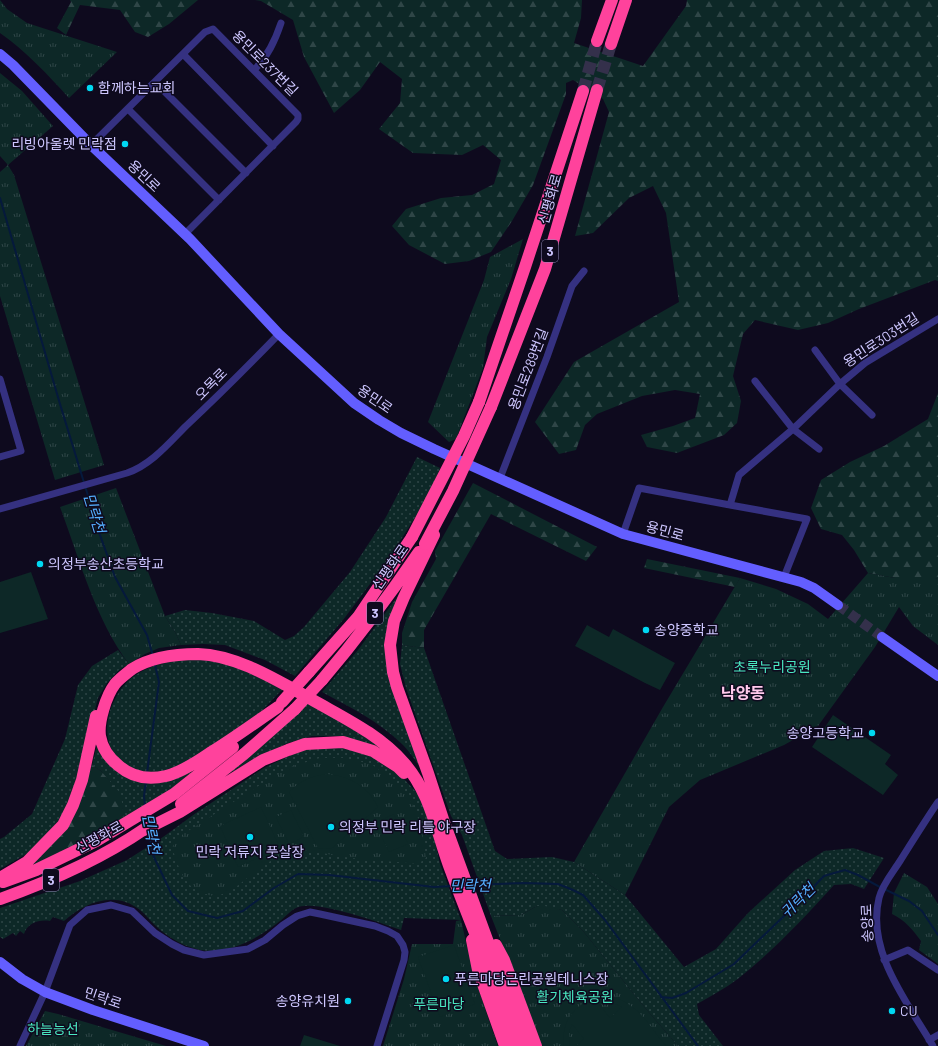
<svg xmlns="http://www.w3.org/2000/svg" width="938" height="1046" viewBox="0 0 938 1046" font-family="Barlow,'Noto Sans KR',sans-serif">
  <defs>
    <pattern id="grass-dots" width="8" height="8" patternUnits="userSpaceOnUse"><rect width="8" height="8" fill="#0d2827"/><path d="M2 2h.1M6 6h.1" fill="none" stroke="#2f4647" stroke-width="1.8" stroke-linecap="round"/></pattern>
    <pattern id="forest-firs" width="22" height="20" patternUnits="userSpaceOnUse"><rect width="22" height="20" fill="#0d2827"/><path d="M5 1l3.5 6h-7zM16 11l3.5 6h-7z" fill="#2f4647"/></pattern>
    <pattern id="park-tufts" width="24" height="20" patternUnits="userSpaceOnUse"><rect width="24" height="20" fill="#0d2827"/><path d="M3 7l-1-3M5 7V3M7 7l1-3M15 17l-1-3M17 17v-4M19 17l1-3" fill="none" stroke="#2f4647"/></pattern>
  </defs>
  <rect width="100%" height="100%" fill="#0e0a1e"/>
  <path fill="url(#grass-dots)" d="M417 457 440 468 428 497 388 560 343 620 295 676 265 660 225 645 203 644 181 645 175 632 165 616 185 610 212 613 254 621 285 640 294 636 304 627 350 572 386 517Z
    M403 589 390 633 422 770C416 762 410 752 403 745 380 722 350 707 322 692L358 650Z
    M402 645 424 648 495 851 507 859 552 857 574 862 625 895 684 967 716 949 748 913 795 870 824 851 853 848 884 858 864 889 851 884 834 885C804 918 774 950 739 978 726 988 711 996 697 1004L699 1015 723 1046H678L646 1009 583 931 562 910 537 906 521 915 491 916 462 835 451 816 406 688 400 664Z
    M118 650 129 664 119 670 107 683 98 698 79 772 65 811 50 832 30 852 0 869V839L4 837 32 814 65 739 78 685 92 666Z
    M192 658 228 664 284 688C268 704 250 724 233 736 221 744 208 750 195 757 187 761 178 768 168 771 164 773 146 774 141 773 138 773 134 770 130 768 93 749 106 697 134 676 151 664 172 661 192 658Z
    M306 703 315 704 395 757 340 736H312L288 743 262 755 230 773 228 772Z
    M99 736 120 773 184 775 201 768 189 778 124 820 120 794 101 771 92 765Z
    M336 746 378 757 405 780 417 793 431 824 440 864 461 920 404 918 401 930C381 923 313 898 296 908 290 911 285 917 280 921 260 937 237 950 211 951 192 951 171 940 157 927 151 922 146 915 140 910 115 890 85 902 64 921L53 917 50 921C40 919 27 923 24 934L20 931 16 936 13 933 3 939 0 937V908L80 881 127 860 163 837 196 813 264 768 287 757 303 750Z"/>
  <path fill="url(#forest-firs)" d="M70 0H198L169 24 148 37 135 32 120 10 80 5 66 35 57 28 71 2Z
    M255 0H582L581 18 574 43 643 66 686 6 687 0H938V281L935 280 859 309 828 323 798 330 755 320 743 334 733 376 741 401 737 423 724 435 677 453 647 447 641 435 673 426 695 418 700 394 675 390 642 396 597 414 585 425 576 450 559 454 535 422 574 362 679 302 666 213 653 186 629 198 593 233 575 236 609 112 603 99 573 80 566 83V94L533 185 512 221 491 252 469 261 445 264 409 245 392 226 406 209 441 198 472 195 494 184 501 160 483 145 462 155 413 153 379 129 400 103 402 79 380 62 360 90 334 113 304 57 293 20 261 1Z
    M938 393V579L935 578H895L868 573 854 550 842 535 821 529 811 508 821 480 850 462 884 446 928 419Z
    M473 483 597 547 586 561 491 514 424 630V648L402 645V633L412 602 436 559 435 551Z
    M647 559 740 578 735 587 644 568Z
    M92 765 101 771 121 794 124 820 96 836 24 869 79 799Z"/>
  <path fill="url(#park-tufts)" d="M0 0 7 9 27 23 117 52 69 98C48 75 26 51 0 33Z
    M0 73 22 91 53 126 8 165 14 175 104 465 55 480 0 296V172L8 165 0 156Z
    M523 239 511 279 487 337 483 368 456 439 449 442 428 422 484 280 490 257Z
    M116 488 165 616 175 632 181 645 159 648 145 654 129 664C96 621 79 558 60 507Z
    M868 573 895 578H935L938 579V645L913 626 899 607 875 647 818 726 784 745 700 780 669 807 625 895 574 862 663 707 740 578 776 589 808 604 828 619Z
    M320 758H344L371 764 395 781 409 797 421 825 426 858 418 864C391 861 363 860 336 856 325 854 315 850 303 851 288 852 274 858 261 867 242 880 223 906 198 891 193 888 189 885 185 879 179 871 176 858 172 848L177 838 271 778 293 766Z
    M904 873 927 887 938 904V964L919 950 921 941C913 930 905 920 892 914L894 893Z
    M537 906H545L562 910 583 931 646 1009 678 1046H542L491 916 521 915Z
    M461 920C470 963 483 1005 498 1046H383L404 979 412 944H453L456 921Z
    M45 1011 58 1014 166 1046H26Z"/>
  <path fill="#0d2827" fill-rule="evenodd" d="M31 572 48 619 0 633V582Z
    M587 625 609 637 613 629 675 663 660 690 645 683 575 646Z
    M833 715 891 755 885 764 898 775 883 795 812 747Z
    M327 774C349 776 368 786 378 807L331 849 318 848 289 792C300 781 311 776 327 774Z
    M261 807 280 848 238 867 220 826Z
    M291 810 304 837 289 844 276 817Z
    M394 814 408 844 389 852 375 823Z
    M454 945 475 1004 440 1017 418 957Z
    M603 996C634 997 648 1024 666 1046H576L584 1039 572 1024 569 1032 570 1046H564C560 1020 578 1000 603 996ZM601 1002 613 1003 622 1007 610 1018 598 1003Z
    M304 1035 340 1046H300Z"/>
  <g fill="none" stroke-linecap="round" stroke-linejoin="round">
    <path stroke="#05193c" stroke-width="2" d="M0 198 60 404 100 535 115 577 147 635 153 656
      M147 773 159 682 155 665
      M145 806 144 796 146 781
      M147 815 148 824
      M149 832 153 855 172 895 188 911 217 918 243 911 274 888 298 874 329 875 434 887 452 886
      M472 885 524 883 558 884 573 890 583 895 605 920 698 1046
      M661 997 672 998 686 993 734 964 809 892 819 881 824 876 834 873 845 870 858 875 878 886 909 901 922 911 938 935"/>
    <path stroke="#34304b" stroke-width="10" stroke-dasharray="10 5" stroke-linecap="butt" d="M838 605 882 637"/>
    <path stroke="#34304b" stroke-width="12" stroke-dasharray="12 6" stroke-linecap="butt" d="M597 90 611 44
      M583 91 597 41"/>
    <path stroke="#353181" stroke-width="7" d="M183 54 273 146
      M254 70C268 56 275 41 281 23
      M155 82 246 173
      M128 109 219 200
      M91 145 205 32 213 29 298 115V119L296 122 184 235
      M815 350 840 384 872 415
      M0 379 21 451 0 457
      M755 381 793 429 819 449
      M500 478 547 357 572 286 584 271
      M730 505 807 519 784 577
      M0 509 127 473C151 465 169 443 186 426 218 396 249 365 279 334
      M623 534 639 488 730 505 739 475 793 429 840 384 865 363 938 319
      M884 960 908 950 938 970
      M929 1040 938 1035
      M20 1046 45 992 70 925 87 910 111 905 132 911 155 933 172 944 184 950 204 955 248 949 265 940 283 925 297 916 310 912 320 914 375 926 388 931 397 936 403 945 405 952 404 960 377 1046
      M933 1046C908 1003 866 952 879 898 882 885 893 872 900 861 912 842 925 821 938 802"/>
    <path stroke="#635eff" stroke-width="10" d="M0 54 13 65 91 145 190 239 279 334 354 403 379 420 401 433 434 449 623 534 801 582 814 588 838 605
      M882 637 938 676
      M0 962 22 979 45 992 93 1010 204 1046"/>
    <path stroke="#ff429c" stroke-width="12" d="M597 41 612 0
      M611 44 626 0
      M479 402 525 267 583 91
      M491 407 545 269 597 90
      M434 535 404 597 394 621 390 645 393 672 397 687 428 773 444 822 526 1046
      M309 672 358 617 412 537
      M322 680C357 639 389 596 419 552
      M278 707C256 722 233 739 210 753 197 762 182 772 166 776 149 780 133 778 119 766 110 759 102 748 100 736 98 722 106 696 115 684 119 679 127 673 132 669 151 657 176 654 198 654 237 655 278 681 311 699 344 718 379 734 404 763 431 793 437 835 451 871 464 907 479 942 492 977 501 1000 508 1023 517 1046
      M181 804 244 754 295 709
      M140 832 180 812 263 760 288 750 305 744 343 742 373 751 398 767 404 773
      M0 878 27 862 63 825 73 805 82 780 96 716
      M3 882 36 870 96 841 174 794 233 747
      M0 899C51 881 101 859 146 828
      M472 940 478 970 505 1046
      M496 945 504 960 536 1046"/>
    <path stroke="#ff429c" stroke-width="12" d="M412 537 464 436 479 402
      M425 544 453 491 491 407
      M282 702 309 672
      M295 709 322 680"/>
  </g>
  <g fill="#00d8f2" stroke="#0e0a1e" stroke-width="1.5">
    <circle cx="90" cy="88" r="4"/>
    <circle cx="125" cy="144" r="4"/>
    <circle cx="40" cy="564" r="4"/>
    <circle cx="646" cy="630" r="4"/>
    <circle cx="872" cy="733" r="4"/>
    <circle cx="331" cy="827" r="4"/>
    <circle cx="250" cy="837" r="4"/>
    <circle cx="446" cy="979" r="4"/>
    <circle cx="348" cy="1001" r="4"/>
    <circle cx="892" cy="1011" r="4"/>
  </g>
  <g text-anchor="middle" stroke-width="3" stroke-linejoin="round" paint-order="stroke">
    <g fill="#0e0a1e" stroke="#948ebc" stroke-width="1">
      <rect x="542" y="240" width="16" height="22" rx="3"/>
      <rect x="367" y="602" width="16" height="22" rx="3"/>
      <rect x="43" y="869" width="16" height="22" rx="3"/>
    </g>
    <g font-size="13" font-weight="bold" fill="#cec7ff">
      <text x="550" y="256">3</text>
      <text x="375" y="618">3</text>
      <text x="51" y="885">3</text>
    </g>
    <g font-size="14" fill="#cec7ff" stroke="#0e0a1e">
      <text transform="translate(265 63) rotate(45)" y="5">용민로237번길</text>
      <text transform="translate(144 176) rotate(44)" y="5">용민로</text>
      <text transform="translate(550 199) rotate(-74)" y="5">신평화로</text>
      <text transform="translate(881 340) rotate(-33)" y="5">용민로303번길</text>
      <text transform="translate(528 369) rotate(-69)" y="5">용민로289번길</text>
      <text transform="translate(211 384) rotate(-45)" y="5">오목로</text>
      <text transform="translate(375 399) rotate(35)" y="5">용민로</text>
      <text transform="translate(665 531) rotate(15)" y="5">용민로</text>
      <text transform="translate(390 567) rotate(-55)" y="5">신평화로</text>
      <text transform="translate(99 837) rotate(-29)" y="5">신평화로</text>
      <text transform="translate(867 923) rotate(-92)" y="5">송양로</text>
      <text transform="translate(103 998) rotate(19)" y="5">민락로</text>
    </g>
    <g font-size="14" fill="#cec7ff" stroke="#0e0a1e" text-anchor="start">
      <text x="98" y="93">함께하는교회</text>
      <text x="117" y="149" text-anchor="end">리빙아울렛 민락점</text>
      <text x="48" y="569">의정부송산초등학교</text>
      <text x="654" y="635">송양중학교</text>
      <text x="864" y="738" text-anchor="end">송양고등학교</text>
      <text x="339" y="832">의정부 민락 리틀 야구장</text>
      <text x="250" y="857" text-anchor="middle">민락 저류지 풋살장</text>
      <text x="454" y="984">푸른마당근린공원테니스장</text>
      <text x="340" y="1006" text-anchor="end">송양유치원</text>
      <text x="900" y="1016">CU</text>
    </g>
    <g font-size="14" fill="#4ae8c1" stroke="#0e0a1e">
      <text x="772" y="672">초록누리공원</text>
      <text x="575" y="1002">활기체육공원</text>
      <text x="439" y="1009">푸른마당</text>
      <text x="53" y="1034">하늘능선</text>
    </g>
    <g font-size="15" font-style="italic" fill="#55afff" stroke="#0e0a1e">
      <text transform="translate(94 513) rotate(73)" y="5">민락천</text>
      <text transform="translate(151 834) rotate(79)" y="5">민락천</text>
      <text transform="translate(470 886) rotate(-1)" y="5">민락천</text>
      <text transform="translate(798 901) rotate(-45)" y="5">귀락천</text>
    </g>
    <g font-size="16" font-weight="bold" fill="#ffc9eb" stroke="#0e0a1e">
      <text x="743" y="699">낙양동</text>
    </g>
  </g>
</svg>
